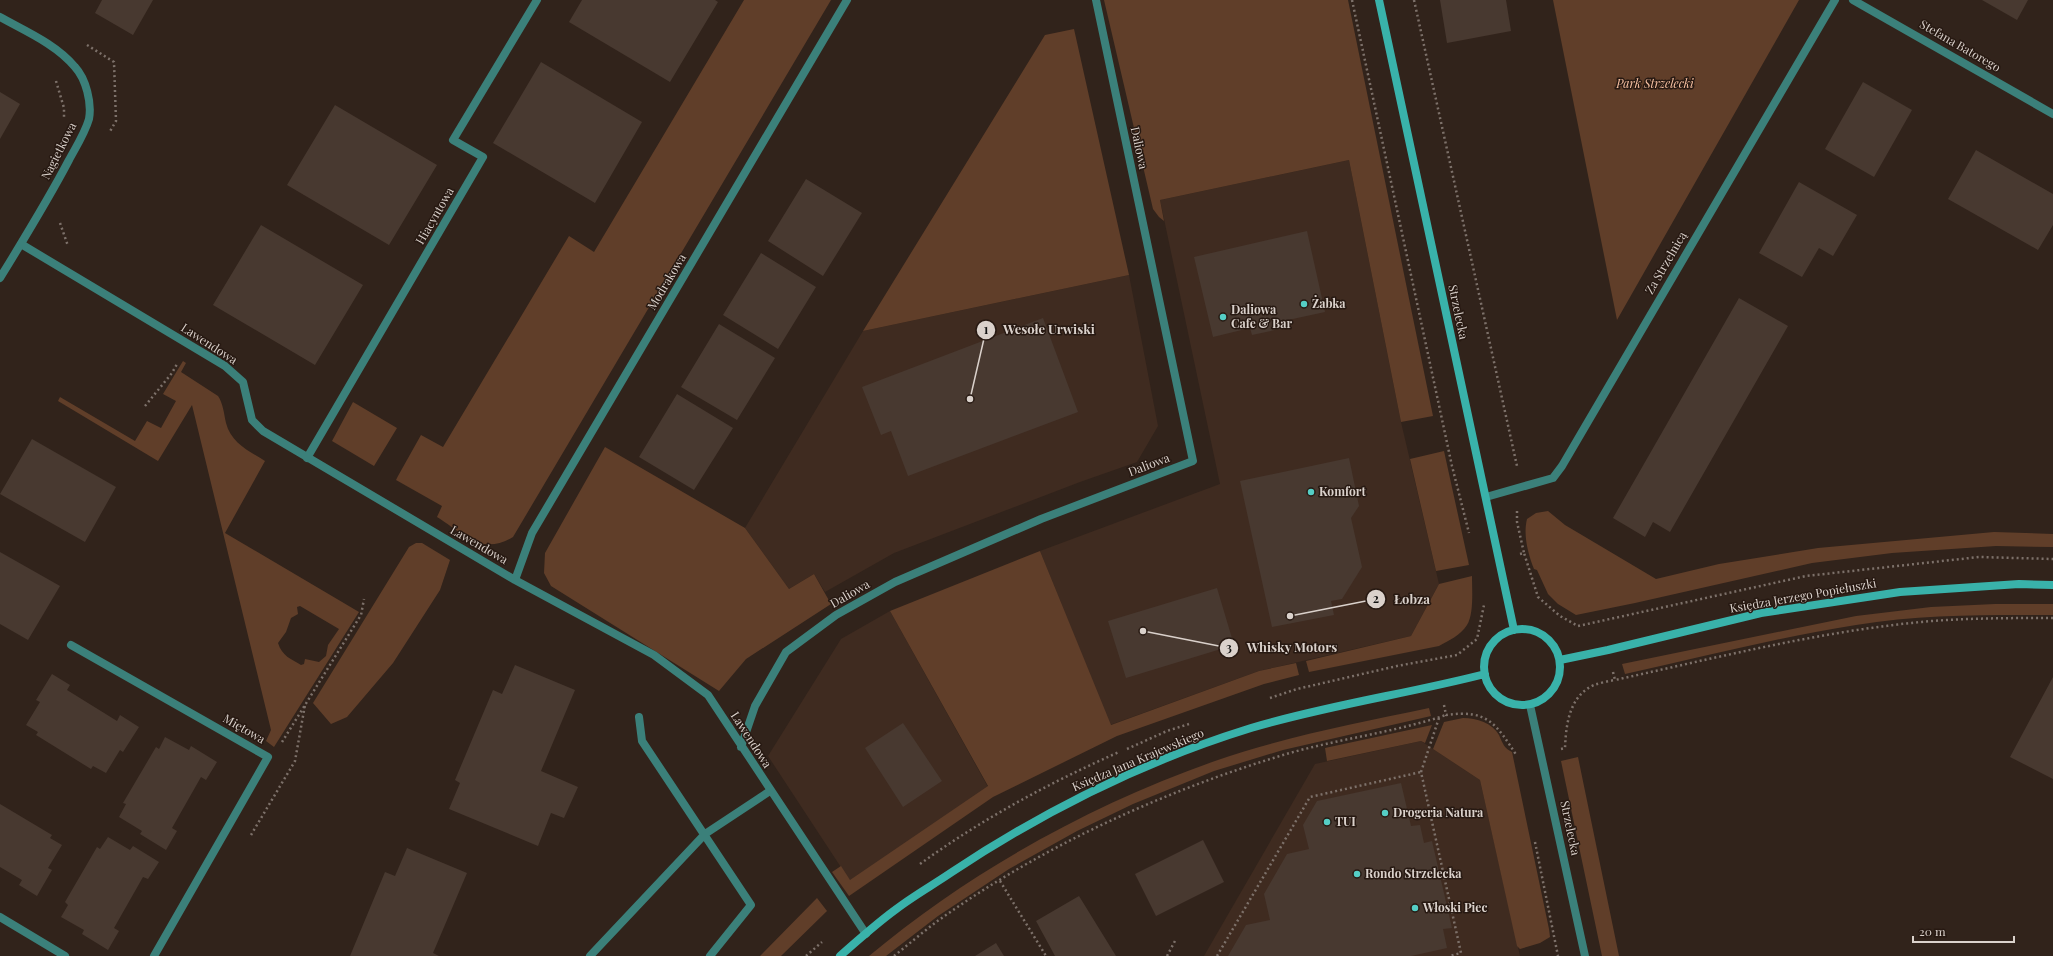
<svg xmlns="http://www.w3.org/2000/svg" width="2053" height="956" viewBox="0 0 2053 956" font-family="'Playfair Display',serif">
  <rect width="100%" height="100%" fill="#31231b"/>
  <path fill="#3f2b20" d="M1349 160 1401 422 1439 584 1411 636 1259 671 1110 725 1040 551 1220 484 1160 200Z
    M1129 275 1158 426 1137 462 1080 482 894 553 825 592 814 574 789 589 745 528 863 331Z
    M890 611 988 787 850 881 768 756 841 639Z
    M1421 741 1480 780 1520 956H1204L1315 764Z"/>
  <path fill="#603e29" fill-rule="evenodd" d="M744 0H831L513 537C482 556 464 534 437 517L442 506 396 480 398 476 421 435 443 447 569 236 594 252Z
    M1104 0H1348L1433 416 1401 422 1349 160 1160 200 1164 221 1159 217 1153 209Z
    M1553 0H1799L1617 320Z
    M1074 29 1129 275 863 331 1045 35Z
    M183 361 186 363 181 372 218 396C223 403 224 414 226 423 231 443 249 451 265 461L225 533 359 612 274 747 266 741 271 730 192 405 158 461 58 401 60 397 135 441 147 421 161 428 176 401 163 394ZM300 606 339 629 328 645 326 656 319 662 305 659 304 664 301 665C291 659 282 656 278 643L286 632 291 618 298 614 297 607Z
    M353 402 397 428 374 466 332 441Z
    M605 447 745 528 789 589 814 574 831 604 746 659 719 691 551 586 544 573 545 553Z
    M1444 451 1469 565 1436 571 1410 459Z
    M1548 511 1565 525 1656 579 1719 564 1818 548 1994 532 2053 534V547L1996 546 1892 553 1812 563 1635 603 1576 615 1558 604 1548 594 1537 570 1534 569C1528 554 1523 535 1527 519L1536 513Z
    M416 543H422L450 560 440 590 393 663 347 717 331 724 313 703 409 547Z
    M1040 551 1111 725 1259 671 1296 663 1299 675 1264 684 1117 736 993 797 849 896 832 872 841 866 850 880 988 786 890 611Z
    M1472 576C1472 589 1474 614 1467 625 1461 635 1448 641 1439 646L1309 672 1306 661 1411 636 1439 584Z
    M1995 604H2053V615C1988 615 1921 614 1856 625 1779 637 1702 657 1625 674L1622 664 1856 616 1931 607Z
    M1429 708 1431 716 1283 750 1214 771 1133 804 1077 831 1009 869 938 916 886 956H869C969 872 1092 804 1215 761 1284 737 1357 723 1429 708Z
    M1463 718C1477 718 1492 723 1499 735 1503 744 1504 748 1512 752L1549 929 1550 937 1540 943 1520 949 1517 946 1480 780 1433 749 1444 722Z
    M1432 725 1425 743 1421 741 1327 761 1325 748Z
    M1578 757 1619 956H1602L1561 761Z
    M817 898 827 911 781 956H760Z"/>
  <path fill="#483930" d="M102 0H153L133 35 95 13Z
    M582 0H715L718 2 670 82 569 22Z
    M1440 0H1506L1511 31 1447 43Z
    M1982 0H2028L2017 20Z
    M541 62 642 122 595 203 493 143Z
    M1863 82 1912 110 1874 177 1825 149Z
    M0 92 20 104 0 139Z
    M335 105 437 165 389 245 287 185Z
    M1976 150 2053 194V225L2038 250 1948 199Z
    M806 179 862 213 823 276 768 241Z
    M1799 182 1857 215 1833 256 1819 248 1802 277 1759 253Z
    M261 225 363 285 315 365 213 305Z
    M1307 231 1325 312 1288 320 1289 327 1252 335 1250 328 1213 337 1194 257Z
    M761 253 816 287 778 349 723 315Z
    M1739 298 1788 326 1670 532 1653 522 1645 537 1613 518Z
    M1043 318 1078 412 908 476 891 431 881 435 862 387Z
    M719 324 775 358 737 420 681 387Z
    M677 394 733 428 694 490 639 457Z
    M32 439 116 487 85 542 0 494Z
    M1349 458 1359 506 1351 518 1362 567 1342 599 1331 601 1334 615 1272 627 1240 481Z
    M0 552 60 586 28 640 0 624Z
    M1217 588 1234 645 1126 678 1108 621Z
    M515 665 575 690 541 771 578 787 564 818 551 813 538 846 449 809 460 783 455 780 493 690 502 694Z
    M52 674 70 685 67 690 117 721 120 715 139 727 123 752 120 750 106 773 93 766 91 769 36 735 38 732 26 725 40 702 36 700Z
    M2053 677V779L2010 757Z
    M903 723 942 781 903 807 865 748Z
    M165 737 189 750 191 746 217 762 206 780 201 777 172 828 177 831 166 850 140 834 142 831 119 817 126 804 123 803 156 747 159 749Z
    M1401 783 1411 826 1420 825 1424 843 1432 841 1452 928 1443 929 1447 948 1411 956H1228L1246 925 1270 920 1264 894 1287 854 1309 849 1303 825 1317 801Z
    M0 804 52 835 50 838 62 845 48 868 52 870 37 896 19 885 22 880 0 867Z
    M108 837 130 850 133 846 159 862 148 879 143 877 114 928 119 931 108 950 82 934 84 930 61 917 68 905 65 902 97 847 100 849Z
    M1203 840 1224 882 1156 916 1135 874Z
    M407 848 467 873 433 953 439 956H350L385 872 395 876Z
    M1079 896 1116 956H1055L1036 921Z
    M996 943 1004 956H975Z"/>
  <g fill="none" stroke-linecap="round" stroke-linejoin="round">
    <path stroke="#7d716a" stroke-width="2.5" stroke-dasharray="2 3" stroke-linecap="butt" d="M1352 0 1452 466 1469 533
      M1414 0 1517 466
      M87 45 114 62 116 121 109 133
      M56 81 64 108V118
      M60 223 68 246
      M145 406 172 373 177 364
      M1517 511V522L1524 553
      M1520 554 1524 553 1538 597 1560 616 1578 626 1806 576 1979 557 2053 559
      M1613 672 1615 680C1720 657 1825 630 1932 621 1972 618 2013 618 2053 618
      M1270 698 1297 689 1397 666 1457 655 1477 639 1484 605
      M1444 705 1446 715C1488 709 1496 724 1517 756
      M1439 718 1421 772 1461 953 1449 956
      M282 742 361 615 364 599
      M1127 749 1167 731 1189 724
      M1561 749 1565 748C1566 725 1569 696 1594 685 1600 683 1608 681 1615 680
      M251 835 295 761 305 705
      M1535 842 1558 956
      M920 864C982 819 1049 783 1119 752
      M1000 881 1046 956
      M806 956 822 942
      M894 956C909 944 924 931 939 920 1042 846 1162 792 1283 755 1336 739 1393 733 1446 715
      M1167 956 1176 939
      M1217 956 1310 797 1421 772"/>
    <path stroke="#3b807a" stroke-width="8" d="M639 717 642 741 751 905 710 956
      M0 917 65 956
      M590 956 705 834 770 791"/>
    <path stroke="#3b807a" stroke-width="8" d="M1853 0 2053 114
      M0 17C25 31 56 44 75 67 86 79 92 103 89 119 85 133 76 147 69 160 48 200 24 239 0 278
      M21 244 225 366 243 382 252 420 263 431 515 580 654 655 708 695 866 934
      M307 458 483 157 453 140 537 0
      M1486 497 1553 478 1562 466 1835 0
      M515 580 532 533 847 0
      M71 645 268 757 154 956
      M1530 705 1585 956
      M741 747 755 706 786 652 836 615 895 582 1041 519 1193 461 1096 0"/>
    <path stroke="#39b2aa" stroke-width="8" d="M1379 0 1514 630
      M1484 667a38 38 0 1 1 76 0a38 38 0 1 1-76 0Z
      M1560 660 1608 650 1761 613 1900 592 2019 584 2053 585
      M840 956C858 940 876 924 895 910 913 896 933 885 952 872 1044 811 1144 761 1251 728 1328 705 1407 694 1485 674"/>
  </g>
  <g fill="#55cec5" stroke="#271912" stroke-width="1.5">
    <circle cx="1304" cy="304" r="4"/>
    <circle cx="1223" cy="317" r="4"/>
    <circle cx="1311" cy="492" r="4"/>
    <circle cx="1385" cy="813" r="4"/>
    <circle cx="1327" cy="822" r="4"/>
    <circle cx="1357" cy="874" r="4"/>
    <circle cx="1415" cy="908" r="4"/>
  </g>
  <g text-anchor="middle" stroke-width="3" stroke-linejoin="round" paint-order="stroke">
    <g font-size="12" fill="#dad1cb" stroke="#271912">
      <text transform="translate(1960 46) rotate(30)" y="4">Stefana Batorego</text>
      <text transform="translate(1139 148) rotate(78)" y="4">Daliowa</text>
      <text transform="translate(59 151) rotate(-63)" y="4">Nagietkowa</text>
      <text transform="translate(435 216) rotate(-60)" y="4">Hiacyntowa</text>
      <text transform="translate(1666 263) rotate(-60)" y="4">Za Strzelnicą</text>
      <text transform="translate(667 282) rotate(-59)" y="4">Modrakowa</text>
      <text transform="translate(1458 312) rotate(78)" y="4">Strzelecka</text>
      <text transform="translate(209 344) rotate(33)" y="4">Lawendowa</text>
      <text transform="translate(1149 465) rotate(-21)" y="4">Daliowa</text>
      <text transform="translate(479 545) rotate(30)" y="4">Lawendowa</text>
      <text transform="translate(850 594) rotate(-30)" y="4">Daliowa</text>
      <text transform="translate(1803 596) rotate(-10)" y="4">Księdza Jerzego Popiełuszki</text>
      <text transform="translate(244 729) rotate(30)" y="4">Miętowa</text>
      <text transform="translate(751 740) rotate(57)" y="4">Lawendowa</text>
      <text transform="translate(1138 760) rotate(-23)" y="4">Księdza Jana Krajewskiego</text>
      <text transform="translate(1570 828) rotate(78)" y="4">Strzelecka</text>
    </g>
    <g font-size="12" font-style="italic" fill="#f8c1a2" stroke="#271912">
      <text x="1655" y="88">Park Strzelecki</text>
    </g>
    <g font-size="12" font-weight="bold" fill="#dad1cb" stroke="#271912" text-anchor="start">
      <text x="1312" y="308">Żabka</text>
      <text x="1231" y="314">Daliowa<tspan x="1231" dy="14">Cafe &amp; Bar</tspan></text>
      <text x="1319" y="496">Komfort</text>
      <text x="1393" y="817">Drogeria Natura</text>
      <text x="1335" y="826">TUI</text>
      <text x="1365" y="878">Rondo Strzelecka</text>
      <text x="1423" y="912">Włoski Piec</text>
    </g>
  </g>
  <path fill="none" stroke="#dad1cb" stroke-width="1.5" d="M970 399L986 330M1290 616L1376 599M1143 631L1229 648"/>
  <g fill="#dad1cb" stroke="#271912" stroke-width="1.5">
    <circle cx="970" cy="399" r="4"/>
    <circle cx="1290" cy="616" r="4"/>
    <circle cx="1143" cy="631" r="4"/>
    <circle cx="986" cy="330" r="10"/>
    <circle cx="1376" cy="599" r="10"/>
    <circle cx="1229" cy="648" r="10"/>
  </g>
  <g font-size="12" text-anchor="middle" font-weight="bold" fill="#111">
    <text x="986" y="334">1</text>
    <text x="1376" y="603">2</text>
    <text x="1229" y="652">3</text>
  </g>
  <g font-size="13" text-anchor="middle" font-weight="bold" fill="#dad1cb" stroke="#271912" stroke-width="3" stroke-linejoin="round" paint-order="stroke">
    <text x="1049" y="334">Wesołe Urwiski</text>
    <text x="1412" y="604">Łobza</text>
    <text x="1292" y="652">Whisky Motors</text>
  </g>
  <path d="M1913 936v6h101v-6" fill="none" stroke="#dad1cb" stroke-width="2"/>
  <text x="1919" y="936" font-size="12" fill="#dad1cb" stroke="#271912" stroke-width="3" paint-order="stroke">20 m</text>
</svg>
